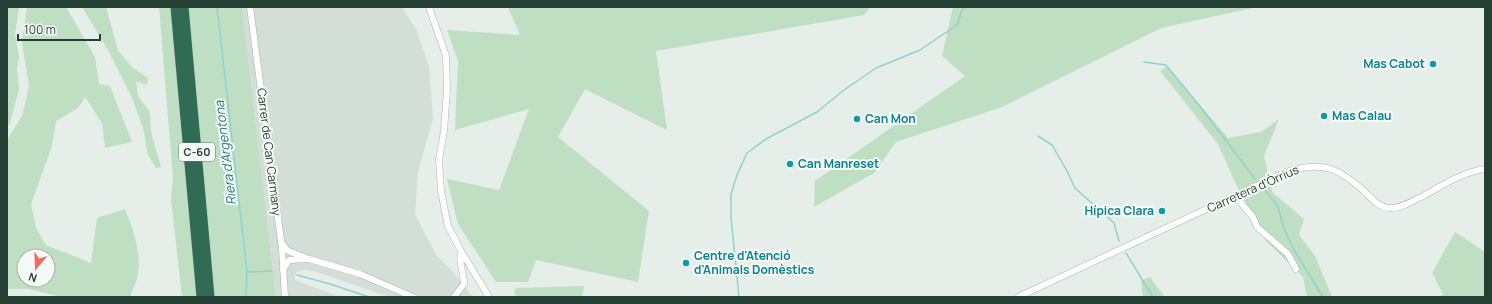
<svg xmlns="http://www.w3.org/2000/svg" width="1492" height="304" viewBox="0 0 1492 304" font-family="Manrope,sans-serif">
  <rect width="100%" height="100%" fill="#e5eee9"/>
  <path fill="#d3ded7" d="M242 7H402L416 29 429 67 433 119 418 171 415 215 437 256 454 273 473 297H389L314 271 305 270 297 272 295 275V280L340 297H276Z"/>
  <path fill="#bfdfc2" fill-rule="evenodd" d="M7 7H19L15 35 19 56 17 69 19 89 10 123 7 126Z
    M27 7H66L95 57 99 84 110 86 132 142 105 148 102 123 85 97 78 108 56 121 52 146 31 204 36 228 46 245 91 263 97 218 125 209C134 231 142 254 137 279 135 285 132 291 130 297H61L29 289H7V140L22 116 29 86 22 43ZM24 256H48V280H24Z
    M82 7H106L118 51 133 68 148 78 147 85 136 81 138 96 150 112 151 132 161 167 156 168 148 155 143 128 132 98 108 50Z
    M159 7H242L276 297H182L171 199 173 179Z
    M508 7H871L864 15 656 51 667 130 585 89 558 137 649 211 638 282 536 260 528 282H496L458 224 447 179 499 190 529 109 455 130 458 61 447 30 520 35Z
    M953 7H1257L1161 28 1002 107 896 142 874 173 814 207 815 181 965 76 942 56Z
    M1167 66 1228 138 1261 132 1279 119 1264 156 1272 192 1304 219 1299 235 1315 256 1332 297H1307L1303 277 1266 241 1235 182 1218 144 1160 71Z
    M1455 232 1485 252V297H1439L1443 294 1432 273Z
    M1150 277 1165 297H1143L1141 281Z
    M584 286 582 297H517L514 292 516 288Z"/>
  <g fill="none" stroke-linecap="round" stroke-linejoin="round">
    <path stroke="#8fd2d0" stroke-width="1.5" d="M217 7 247 272 246 297
      M1144 62 1166 65 1202 109 1255 179
      M1038 136 1052 145 1067 171 1075 188 1114 223 1119 241
      M1263 188 1278 206 1284 229 1294 250 1323 297
      M1126 253 1153 297
      M247 272 272 271
      M297 275 330 284 369 297
      M739 297 731 217V194L737 175 747 153 766 139 817 112 844 90 876 68 920 50 957 25 962 10 965 7"/>
    <g stroke="#a7b6af" stroke-width="7">
      <path id="minor" d="M250 7 282 248 285 297
        M429 7 446 56 447 90 444 131 439 160 441 191 448 226 461 251 489 297
        M1235 196 1253 217 1257 227 1288 254 1296 269
        M281 242 288 251 309 259 360 274 413 297
        M283 270 289 260 307 259
        M454 297 464 284C464 273 458 262 461 251
        M1018 297 1286 172C1322 160 1339 168 1366 193 1373 200 1379 207 1389 208 1400 209 1413 201 1423 196 1443 185 1463 172 1485 169"/>
    </g>
    <g stroke="#c2cac6" stroke-width="10">
      <path id="highway" d="M175 7 201 297
        M184 7 210 297"/>
    </g>
    <use href="#minor" stroke="#fff" stroke-width="6"/>
    <use href="#highway" stroke="#306c55" stroke-width="9"/>
  </g>
  <g fill="#0f9aa8" stroke="#f6faf7" stroke-width="1.5">
    <circle cx="1433" cy="64" r="4"/>
    <circle cx="1324" cy="116" r="4"/>
    <circle cx="857" cy="119" r="4"/>
    <circle cx="790" cy="164" r="4"/>
    <circle cx="1162" cy="211" r="4"/>
    <circle cx="686" cy="263" r="4"/>
  </g>
  <g text-anchor="middle" stroke-width="4" stroke-linejoin="round" paint-order="stroke">
    <rect fill="#f6faf7" stroke="#63786e" stroke-width="1" x="179" y="143" width="36" height="18" rx="3"/>
    <g font-size="11" font-weight="bold" fill="#244034">
      <text x="197" y="156">C-60</text>
    </g>
    <g font-size="12" font-weight="bold" fill="#0d838f" stroke="#f6faf7" text-anchor="start">
      <text x="1425" y="68" text-anchor="end">Mas Cabot</text>
      <text x="1332" y="120">Mas Calau</text>
      <text x="865" y="123">Can Mon</text>
      <text x="798" y="168">Can Manreset</text>
      <text x="1154" y="215" text-anchor="end">Hípica Clara</text>
      <text x="694" y="260">Centre d'Atenció<tspan x="694" dy="14">d'Animals Domèstics</tspan></text>
    </g>
    <g font-size="12" fill="#244034" stroke="#f6faf7">
      <text transform="translate(269 152) rotate(83)" y="4">Carrer de Can Carmany</text>
      <text transform="translate(1253 189) rotate(-24)" y="4">Carretera d'Òrrius</text>
    </g>
    <g font-size="13" font-style="italic" fill="#1e7c7b" stroke="#f6faf7">
      <text transform="translate(225 153) rotate(-97)" y="5">Riera d'Argentona</text>
    </g>
  </g>
  <rect width="1492" height="304" fill="none" stroke="#244034" stroke-width="16"/>
  <g transform="translate(36 268) rotate(199)"><circle r="19" fill="#f6faf7" stroke="#a2b0a9"/>
  <path d="M0-3L7 15L0 10L-7 15Z" fill="#f06b61"/>
  <text y="-6" font-size="11" font-weight="bold" text-anchor="middle" fill="#244034">N</text>
  </g>
  <path d="M18 34v6h82v-6" fill="none" stroke="#244034" stroke-width="2"/>
  <text x="24" y="34" font-size="12" fill="#244034" stroke="#f6faf7" stroke-width="3" paint-order="stroke">100 m</text>
</svg>
